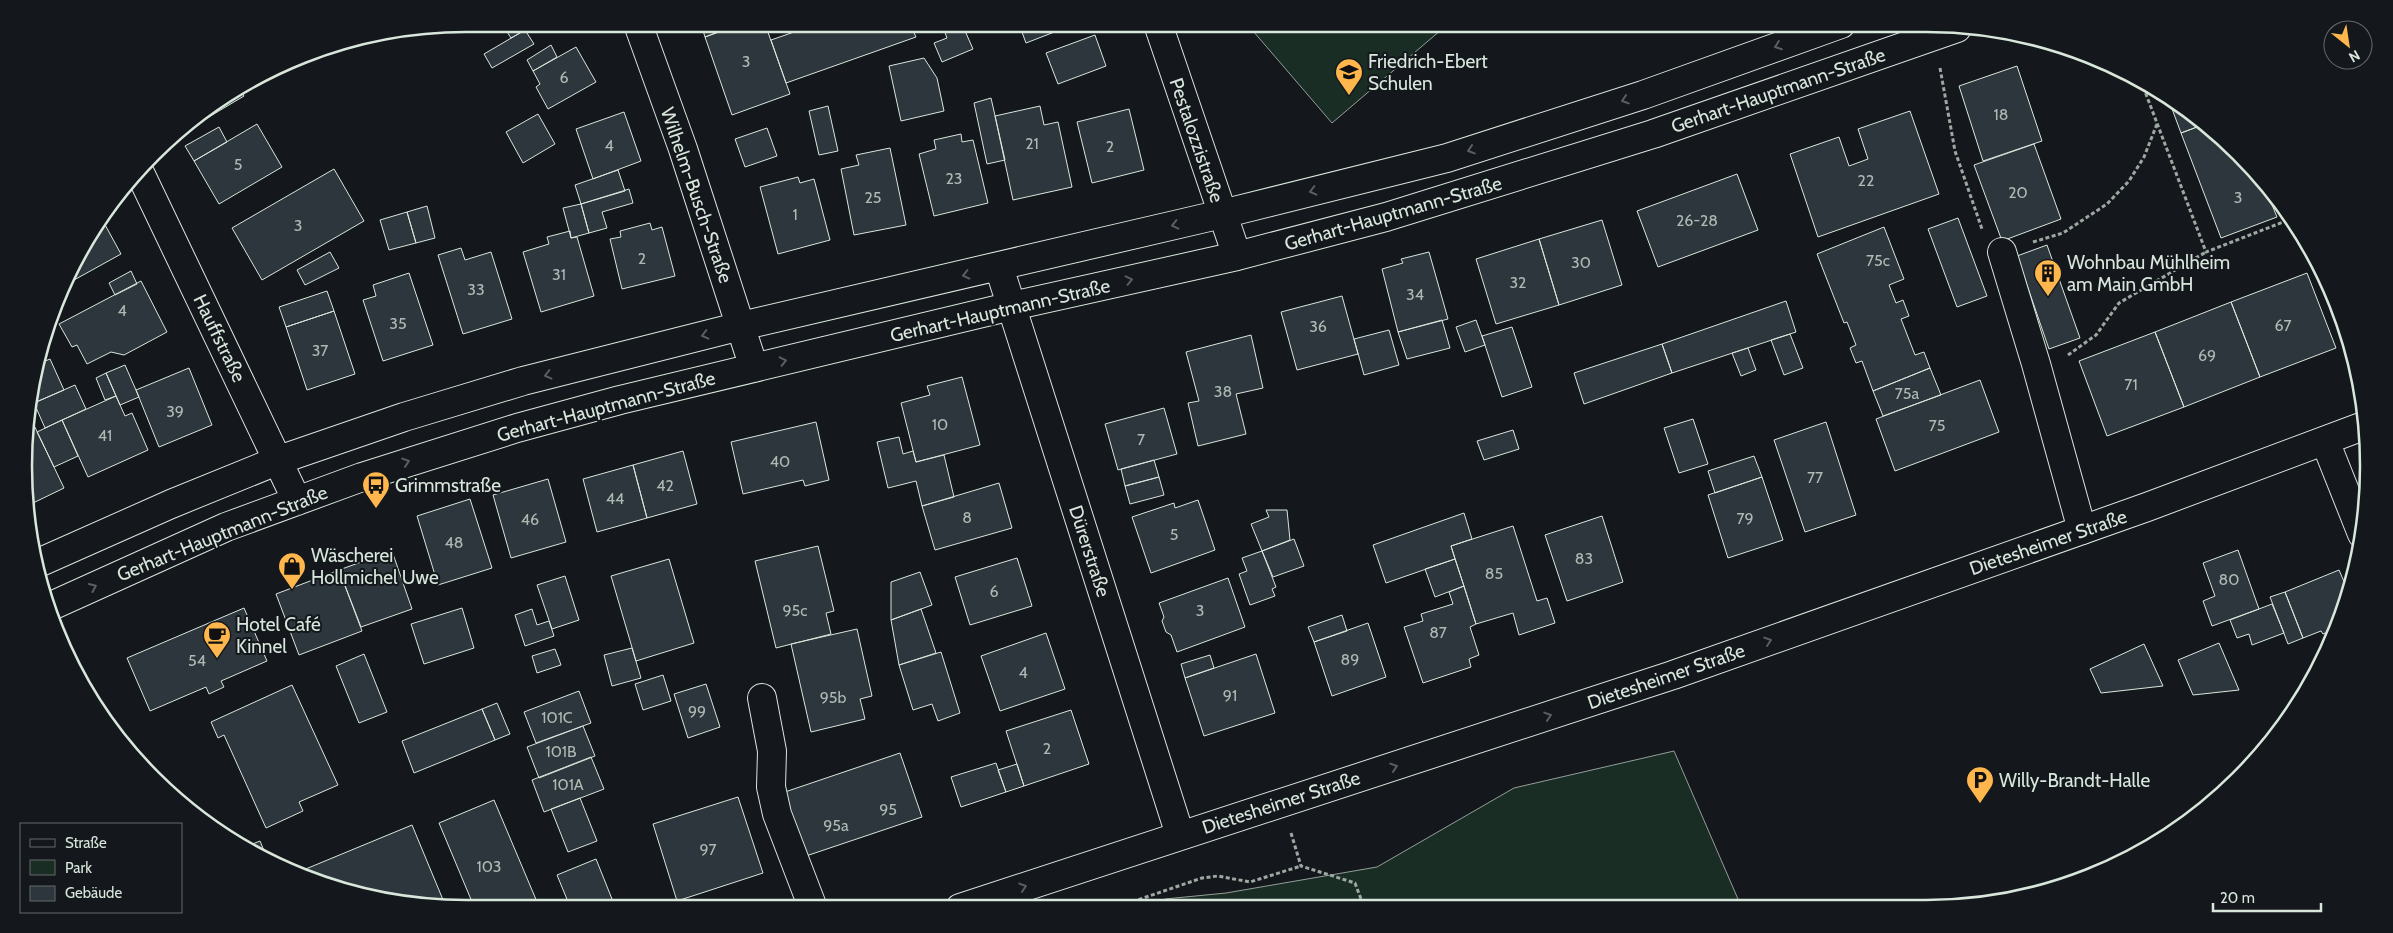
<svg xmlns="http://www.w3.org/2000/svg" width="2393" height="933" viewBox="0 0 2393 933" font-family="Cabin,sans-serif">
  <rect width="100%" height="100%" fill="#14181c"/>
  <path fill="#1a2d24" stroke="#939e99" d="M1247 24H1448L1332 123Z
    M1674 751 1741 906 1141 908 1165 899 1226 893 1377 867 1514 788Z"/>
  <path fill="#2c363c" stroke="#d8e6dc" d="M502 24H536L511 38Z
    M701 24H736L737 25 705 37Z
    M741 24H765L790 94 732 115 705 37Z
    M817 24H910L916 37 786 83 771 40Z
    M959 24H962L973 49 942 62 934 43 947 38 944 30Z
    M1019 24H1075L1026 43Z
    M525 30 534 44 492 68 484 54Z
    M1095 35 1106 66 1058 84 1046 53Z
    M551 45 557 57 533 71 527 60Z
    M576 47 596 82 548 109 536 87 540 84 533 71Z
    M924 58 937 78 944 111 901 121 889 66Z
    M2017 66 2042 141 1983 161 1959 86Z
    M239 88 244 96 187 130 185 126Z
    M991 98 1005 160 987 164 974 103Z
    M2168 98 2196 115 2205 124 2181 133Z
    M828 106 838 151 819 155 809 111Z
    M1040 106 1044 125 1058 122 1072 187 1013 200 995 116Z
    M1129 109 1144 170 1092 183 1077 122Z
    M1910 111 1939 194 1818 237 1790 154 1839 137 1849 166 1868 159 1858 129Z
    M624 112 641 161 593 179 576 129Z
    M538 114 555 144 523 163 506 132Z
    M257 124 282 167 219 204 194 161Z
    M2205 124 2260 175 2277 217 2221 238 2181 133Z
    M219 127 227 142 194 161 185 146Z
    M767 128 777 156 745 167 735 139Z
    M961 134 962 142 973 140 988 203 934 216 919 154 936 149 934 140Z
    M2034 144 2061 219 2002 241 1974 165Z
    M890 148 906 225 854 235 841 169 859 165 856 155Z
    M334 169 364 221 262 280 232 228Z
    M618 170 625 191 581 204 575 185Z
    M1737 174 1758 230 1658 267 1637 211Z
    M798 177 800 183 814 179 830 240 778 254 760 187Z
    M629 189 633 203 602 212 607 228 589 233 581 204Z
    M581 204 589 233 571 238 563 208Z
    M427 206 435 238 416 243 407 212Z
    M407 212 416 243 389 250 380 220Z
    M1958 218 1987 296 1957 307 1928 229Z
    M1602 220 1622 285 1559 305 1539 239Z
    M103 221 121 254 65 285 83 245Z
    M650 223 652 230 662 227 675 276 622 289 610 239 621 237 620 231Z
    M1884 227 1904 279 1889 285 1896 303 1903 300 1909 316 1901 319 1915 355 1924 352 1930 368 1873 391 1862 361 1856 363 1850 348 1856 345 1847 322 1844 323 1817 254Z
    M570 231 571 238 577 237 594 296 541 312 523 252 549 244 547 237Z
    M1539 239 1559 305 1496 324 1476 259Z
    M2047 245 2080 338 2049 349 2017 256Z
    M461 248 465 260 491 252 512 319 463 334 438 255Z
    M330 252 339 268 305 285 297 270Z
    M1429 252 1448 319 1398 332 1382 269 1403 263 1401 259Z
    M131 271 137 284 115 295 109 283Z
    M409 273 433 345 383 361 363 300 376 296 373 285Z
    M2307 273 2336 348 2260 377 2231 302Z
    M141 281 167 332 124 355 111 352 87 364 77 345 72 347 59 324Z
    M327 291 334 311 286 327 279 307Z
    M1342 296 1358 354 1297 370 1281 312Z
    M1786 301 1796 332 1672 373 1662 344Z
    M2231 302 2260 377 2184 407 2155 332Z
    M334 311 355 374 307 390 286 327Z
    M1442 320 1450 348 1407 359 1398 332Z
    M1476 320 1485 345 1465 352 1456 327Z
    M1512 327 1532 387 1502 397 1482 336Z
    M1389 330 1399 365 1364 375 1354 339Z
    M2155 332 2184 407 2107 436 2079 361Z
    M1790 334 1803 368 1784 375 1771 340Z
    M1251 335 1263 388 1236 394 1246 434 1198 446 1188 403 1199 401 1186 352Z
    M1662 344 1672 373 1584 404 1574 373Z
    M1748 348 1756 370 1741 376 1732 353Z
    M50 359 64 390 34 403 31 395 38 364Z
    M125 365 139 397 120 405 106 373Z
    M189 368 212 425 159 447 136 390Z
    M1930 368 1941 395 1883 416 1873 391Z
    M106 373 116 396 105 400 96 378Z
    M962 377 980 445 916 462 901 403 930 395 927 386Z
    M1980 380 1999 432 1895 471 1876 419Z
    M75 385 86 409 45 428 34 403Z
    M116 396 125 416 132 413 148 450 88 477 62 420Z
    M1164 408 1177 454 1118 470 1105 424Z
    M1693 419 1708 464 1679 473 1664 428Z
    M62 420 78 456 54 467 37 432Z
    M32 421 64 488 31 504 28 423Z
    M816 422 829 480 805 486 803 480 743 494 731 442Z
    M1826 422 1856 515 1805 532 1774 440Z
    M1513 430 1519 449 1484 460 1477 441Z
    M899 437 903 454 913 451 916 462 944 455 954 497 922 506 916 481 888 488 877 442Z
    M683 451 697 504 647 518 633 465Z
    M1754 456 1762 477 1715 493 1708 471Z
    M1154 460 1159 477 1125 486 1121 469Z
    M633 465 647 518 597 532 583 479Z
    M1159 477 1164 495 1130 504 1125 486Z
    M1762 477 1783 540 1728 558 1708 495Z
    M548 479 566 542 511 558 493 495Z
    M999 483 1012 528 935 550 922 506Z
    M470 499 492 568 438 585 417 516Z
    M1198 500 1215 550 1151 573 1132 517 1174 503 1175 508Z
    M1266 510H1287L1290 540 1262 551 1251 524 1269 517Z
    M1464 513 1472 539 1451 546 1455 559 1386 583 1373 545Z
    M1602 516 1623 582 1567 601 1545 535Z
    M1513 526 1537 601 1547 598 1555 623 1519 635 1513 613 1476 624 1451 546Z
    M1294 539 1304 566 1273 577 1262 551Z
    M818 546 834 611 826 613 831 634 776 648 755 561Z
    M2238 550 2259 609 2212 626 2203 601 2215 596 2203 563Z
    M392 551 412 609 361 627 339 570Z
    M1262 551 1276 587 1272 589 1275 596 1250 605 1239 574 1247 571 1242 558Z
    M1017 558 1032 606 970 625 955 577Z
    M669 559 694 643 636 661 611 576Z
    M1455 559 1464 586 1435 597 1425 569Z
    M339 570 362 631 299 655 276 594Z
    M2339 570 2349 593 2332 630 2323 634 2321 631 2303 638 2285 592Z
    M920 572 932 605 891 620V582Z
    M565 576 579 620 552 629 537 585Z
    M1228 578 1245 627 1177 652 1171 635 1166 632 1162 621 1164 617 1159 603Z
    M1464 586 1476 624 1470 627 1479 655 1469 659 1471 667 1423 683 1404 627 1423 621 1421 614 1453 604 1449 592Z
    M2285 592 2303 638 2288 644 2270 597Z
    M2272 604 2284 633 2252 645 2249 634 2237 638 2230 620Z
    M244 608 267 661 221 681 224 687 209 694 206 687 150 711 127 658Z
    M462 608 474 648 424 664 411 624Z
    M532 609 537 625 549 621 554 636 525 646 515 615Z
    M921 609 936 653 899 665 891 620Z
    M1342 615 1347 631 1314 642 1308 627Z
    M1368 623 1386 677 1332 696 1314 642Z
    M857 629 872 696 860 699 865 719 811 732 791 644Z
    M1046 633 1065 689 1000 711 981 656Z
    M2219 643 2239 690 2193 695 2178 660Z
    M2144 644 2163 686 2101 693 2090 669Z
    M632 648 641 678 612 686 604 655Z
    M555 649 561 665 537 673 532 656Z
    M941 652 960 713 938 721 932 704 913 710 899 665Z
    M364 654 387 712 359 723 336 666Z
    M1256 654 1275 713 1204 736 1185 678Z
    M1210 655 1214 668 1185 678 1181 664Z
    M663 675 671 701 643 710 635 684Z
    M706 684 720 727 688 738 674 694Z
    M292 685 338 785 299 802 303 811 266 828 224 735 218 738 211 722Z
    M579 691 591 723 536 743 524 712Z
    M497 703 510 734 495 740 482 709Z
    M482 709 495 740 414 773 402 741Z
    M1071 710 1089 764 1024 786 1006 731Z
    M583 726 595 756 539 778 527 747Z
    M900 753 922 817 800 858 779 794Z
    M591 757 604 789 544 812 532 780Z
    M996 763 1006 792 961 807 951 777Z
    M1017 764 1024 786 1006 792 998 770Z
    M738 797 763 873 677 901 653 824Z
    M580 798 597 841 568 852 551 809Z
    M494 800 540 909H475L439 823Z
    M412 825 446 907 352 894 296 873Z
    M260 841 269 863 245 847Z
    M596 859 616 909H571L557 875Z"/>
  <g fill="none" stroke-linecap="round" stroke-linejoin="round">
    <g stroke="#d8e6dc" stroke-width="30">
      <path id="minor" d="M638 24 683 149 754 368
        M1158 24 1237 256
        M141 175 297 501
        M2002 252 2036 364 2082 530
        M999 267 1180 835
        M2325 441 2362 534
        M36 564 171 504 279 460 404 417 523 381 741 326 1222 214 1447 158 1643 95 1841 24
        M49 607 226 527 362 477 517 428 620 400 1012 306 1237 256 1386 217 1653 134 1957 28
        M762 698 772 751 771 787 777 814 813 908"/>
    </g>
    <g stroke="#d8e6dc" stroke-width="30">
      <path id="major" d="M960 908 1673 675 2147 507 2366 425"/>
    </g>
    <path stroke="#9da8a2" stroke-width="3" stroke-dasharray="4 2.5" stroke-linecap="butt" d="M1940 68 1955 151 1982 229
      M2141 81 2206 252 2291 219
      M2033 242 2063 233 2107 204 2129 181 2144 157 2157 124
      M2068 355 2096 335 2119 303 2206 252
      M1291 833 1301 866 1355 883 1364 907
      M1114 908 1202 878 1218 876 1250 882 1301 866"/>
    <use href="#minor" stroke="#14181c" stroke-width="28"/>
    <use href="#major" stroke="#14181c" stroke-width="28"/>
  </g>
  <defs><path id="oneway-chevron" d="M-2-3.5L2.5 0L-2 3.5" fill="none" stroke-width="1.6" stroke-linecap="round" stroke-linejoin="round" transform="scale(1.25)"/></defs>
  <g stroke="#59605f">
    <use href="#oneway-chevron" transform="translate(1778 46) rotate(160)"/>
    <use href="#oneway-chevron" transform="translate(1625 100) rotate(162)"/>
    <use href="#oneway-chevron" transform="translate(1471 150) rotate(162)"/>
    <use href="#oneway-chevron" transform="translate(1313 191) rotate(166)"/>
    <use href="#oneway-chevron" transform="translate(1175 225) rotate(167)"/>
    <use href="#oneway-chevron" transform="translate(966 275) rotate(167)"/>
    <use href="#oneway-chevron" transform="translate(1129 280) rotate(-13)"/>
    <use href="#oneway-chevron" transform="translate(705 335) rotate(166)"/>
    <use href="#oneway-chevron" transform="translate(783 361) rotate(-13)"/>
    <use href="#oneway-chevron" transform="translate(548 375) rotate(166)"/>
    <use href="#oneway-chevron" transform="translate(406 462) rotate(-18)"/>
    <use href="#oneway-chevron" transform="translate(93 587) rotate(-24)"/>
    <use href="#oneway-chevron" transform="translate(1768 641) rotate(-19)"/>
    <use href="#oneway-chevron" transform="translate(1548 716) rotate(-18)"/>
    <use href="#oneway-chevron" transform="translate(1394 767) rotate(-18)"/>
    <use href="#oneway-chevron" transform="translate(1023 887) rotate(-18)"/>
  </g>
  <defs>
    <g id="school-pin" transform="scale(1.4375)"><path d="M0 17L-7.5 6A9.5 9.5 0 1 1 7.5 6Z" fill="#ffb74d" stroke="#14181c"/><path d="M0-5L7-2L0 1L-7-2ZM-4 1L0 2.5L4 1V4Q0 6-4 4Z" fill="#111"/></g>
    <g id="building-pin" transform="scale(1.4375)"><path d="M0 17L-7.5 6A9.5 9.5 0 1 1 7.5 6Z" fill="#ffb74d" stroke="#14181c"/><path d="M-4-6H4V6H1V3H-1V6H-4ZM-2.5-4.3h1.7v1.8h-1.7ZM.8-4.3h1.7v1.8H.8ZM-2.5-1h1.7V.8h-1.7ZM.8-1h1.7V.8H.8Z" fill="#111"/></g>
    <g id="bus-pin" transform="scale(1.4375)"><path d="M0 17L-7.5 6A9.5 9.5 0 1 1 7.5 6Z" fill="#ffb74d" stroke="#14181c"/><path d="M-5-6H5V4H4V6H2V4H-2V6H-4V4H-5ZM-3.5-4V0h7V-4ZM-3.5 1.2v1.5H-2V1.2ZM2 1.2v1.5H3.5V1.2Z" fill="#111"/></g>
    <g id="shop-pin" transform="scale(1.4375)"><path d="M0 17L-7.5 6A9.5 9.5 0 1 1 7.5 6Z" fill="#ffb74d" stroke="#14181c"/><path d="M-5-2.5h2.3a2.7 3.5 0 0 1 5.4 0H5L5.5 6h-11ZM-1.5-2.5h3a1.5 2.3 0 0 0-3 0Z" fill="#111"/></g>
    <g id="cafe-pin" transform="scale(1.4375)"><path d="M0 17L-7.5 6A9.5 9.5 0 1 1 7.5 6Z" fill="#ffb74d" stroke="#14181c"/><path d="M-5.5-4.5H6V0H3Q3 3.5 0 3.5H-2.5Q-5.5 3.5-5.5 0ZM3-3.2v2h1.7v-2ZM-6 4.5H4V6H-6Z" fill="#111"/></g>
    <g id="parking-pin" transform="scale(1.4375)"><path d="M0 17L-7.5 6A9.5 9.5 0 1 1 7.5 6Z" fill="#ffb74d" stroke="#14181c"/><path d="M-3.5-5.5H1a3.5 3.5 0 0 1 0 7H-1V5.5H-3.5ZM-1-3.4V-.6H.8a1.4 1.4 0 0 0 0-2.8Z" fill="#111"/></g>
  </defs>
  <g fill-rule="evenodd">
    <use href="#school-pin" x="1349" y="72"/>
    <use href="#building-pin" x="2048" y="273"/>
    <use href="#bus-pin" x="376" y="485"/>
    <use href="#shop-pin" x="292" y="566"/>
    <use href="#cafe-pin" x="217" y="635"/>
    <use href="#parking-pin" x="1980" y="780"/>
  </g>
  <g text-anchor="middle" stroke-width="4" stroke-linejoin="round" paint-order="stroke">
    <g font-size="16" fill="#adbab4">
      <text x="746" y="67">3</text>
      <text x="564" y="83">6</text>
      <text x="2001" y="120">18</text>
      <text x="1032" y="149">21</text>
      <text x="609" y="151">4</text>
      <text x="1110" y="152">2</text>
      <text x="238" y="170">5</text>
      <text x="954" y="184">23</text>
      <text x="1866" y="186">22</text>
      <text x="2018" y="198">20</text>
      <text x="873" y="203">25</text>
      <text x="2238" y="203">3</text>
      <text x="795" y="220">1</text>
      <text x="1697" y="226">26-28</text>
      <text x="298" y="231">3</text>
      <text x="642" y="264">2</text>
      <text x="1878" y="266">75c</text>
      <text x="1581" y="268">30</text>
      <text x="559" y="280">31</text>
      <text x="1518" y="288">32</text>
      <text x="476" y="295">33</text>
      <text x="1415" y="300">34</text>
      <text x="122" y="316">4</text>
      <text x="398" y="329">35</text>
      <text x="2283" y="331">67</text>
      <text x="1318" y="332">36</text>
      <text x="320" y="356">37</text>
      <text x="2207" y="361">69</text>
      <text x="2131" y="390">71</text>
      <text x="1223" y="397">38</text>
      <text x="1907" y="399">75a</text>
      <text x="175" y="417">39</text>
      <text x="940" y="430">10</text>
      <text x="1937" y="431">75</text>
      <text x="105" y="441">41</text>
      <text x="1141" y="445">7</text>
      <text x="780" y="467">40</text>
      <text x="1815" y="483">77</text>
      <text x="665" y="491">42</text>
      <text x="615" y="504">44</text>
      <text x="967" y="523">8</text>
      <text x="1745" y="524">79</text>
      <text x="530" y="525">46</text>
      <text x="1174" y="540">5</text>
      <text x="454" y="548">48</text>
      <text x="1584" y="564">83</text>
      <text x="1494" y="579">85</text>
      <text x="2229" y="585">80</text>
      <text x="994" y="597">6</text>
      <text x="795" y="616">95c</text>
      <text x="1200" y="616">3</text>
      <text x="1438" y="638">87</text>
      <text x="1350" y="665">89</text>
      <text x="197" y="666">54</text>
      <text x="1023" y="678">4</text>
      <text x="1230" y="701">91</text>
      <text x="833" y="703">95b</text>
      <text x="697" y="717">99</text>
      <text x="557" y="723">101C</text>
      <text x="1047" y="754">2</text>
      <text x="561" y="757">101B</text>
      <text x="568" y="790">101A</text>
      <text x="888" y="815">95</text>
      <text x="836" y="831">95a</text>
      <text x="708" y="855">97</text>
      <text x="489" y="872">103</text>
    </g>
    <g font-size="19" fill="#d8e6dc" stroke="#14181c" text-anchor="start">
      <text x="1368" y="68">Friedrich-Ebert<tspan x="1368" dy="22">Schulen</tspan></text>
      <text x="2067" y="269">Wohnbau Mühlheim<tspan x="2067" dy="22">am Main GmbH</tspan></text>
      <text x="395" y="492">Grimmstraße</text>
      <text x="311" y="562">Wäscherei<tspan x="311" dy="22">Hollmichel Uwe</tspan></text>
      <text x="236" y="631">Hotel Café<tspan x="236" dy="22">Kinnel</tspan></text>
      <text x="1999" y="787">Willy-Brandt-Halle</text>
    </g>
    <g font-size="19" fill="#d8e6dc" stroke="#14181c">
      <text transform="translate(1778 90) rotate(-19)" y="7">Gerhart-Hauptmann-Straße</text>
      <text transform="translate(1197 140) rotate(71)" y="7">Pestalozzistraße</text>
      <text transform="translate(697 195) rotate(71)" y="7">Wilhelm-Busch-Straße</text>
      <text transform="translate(1393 213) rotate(-16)" y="7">Gerhart-Hauptmann-Straße</text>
      <text transform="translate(1000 310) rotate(-13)" y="7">Gerhart-Hauptmann-Straße</text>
      <text transform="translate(220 338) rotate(64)" y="7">Hauffstraße</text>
      <text transform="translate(606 406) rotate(-15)" y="7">Gerhart-Hauptmann-Straße</text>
      <text transform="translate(222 533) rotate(-22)" y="7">Gerhart-Hauptmann-Straße</text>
      <text transform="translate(2048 542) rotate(-19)" y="7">Dietesheimer Straße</text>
      <text transform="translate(1090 551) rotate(72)" y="7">Dürerstraße</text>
      <text transform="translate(1666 676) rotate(-19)" y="7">Dietesheimer Straße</text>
      <text transform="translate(1281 802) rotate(-18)" y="7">Dietesheimer Straße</text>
    </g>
  </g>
  <path d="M0 0H2393V933H0ZM466 32H1926A434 434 0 0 1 2360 466V466A434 434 0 0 1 1926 900H466A434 434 0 0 1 32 466V466A434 434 0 0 1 466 32Z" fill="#14181c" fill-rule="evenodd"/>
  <path fill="none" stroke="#d8e6dc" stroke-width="2.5" d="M466 32H1926A434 434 0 0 1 2360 466V466A434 434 0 0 1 1926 900H466A434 434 0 0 1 32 466V466A434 434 0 0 1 466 32Z"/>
  <rect x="20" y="823" width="162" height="90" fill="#14181c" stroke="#626a69"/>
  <rect x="30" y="839" width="25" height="8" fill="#14181c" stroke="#626a69"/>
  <text x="65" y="848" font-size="15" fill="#d8e6dc">Straße</text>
  <rect x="30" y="860" width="25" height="15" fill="#1a2d24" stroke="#626a69"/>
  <text x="65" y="873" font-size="15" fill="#d8e6dc">Park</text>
  <rect x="30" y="886" width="25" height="15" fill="#2c363c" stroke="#626a69"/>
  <text x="65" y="898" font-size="15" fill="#d8e6dc">Gebäude</text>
  <g transform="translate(2348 45) rotate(150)"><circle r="24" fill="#14181c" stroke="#626a69"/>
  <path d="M0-4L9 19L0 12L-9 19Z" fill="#ffb74d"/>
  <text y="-8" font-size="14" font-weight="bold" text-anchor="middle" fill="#d8e6dc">N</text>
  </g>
  <path d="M2213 903v8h108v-8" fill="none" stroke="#d8e6dc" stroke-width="2.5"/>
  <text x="2220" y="903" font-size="15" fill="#d8e6dc" stroke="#14181c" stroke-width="4" paint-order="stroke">20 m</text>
</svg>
